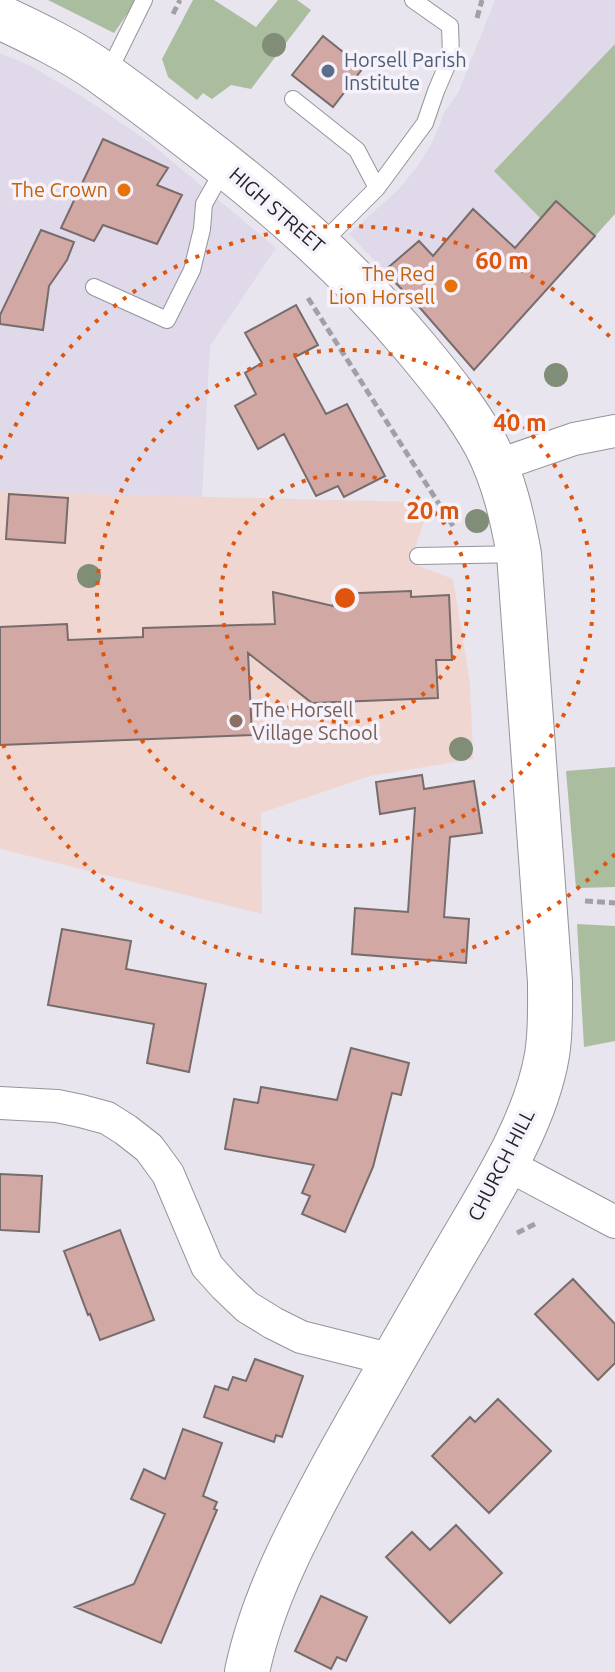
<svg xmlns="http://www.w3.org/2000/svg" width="615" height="1672" viewBox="0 0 615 1672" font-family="Ubuntu,sans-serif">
  <rect width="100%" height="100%" fill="#e8e5ee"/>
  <path fill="#dfd9e9" d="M495 0H615V214L509 334 474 370 421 309 349 234 398 190 417 167 432 143 445 111 458 93Z
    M0 53 31 66 86 99 149 142 276 248 210 346 202 497 0 492Z"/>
  <path fill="#f0d6d1" d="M0 492 418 502 426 515 416 545 419 566 453 579 470 683 473 759 370 776 261 813 262 914 0 849Z"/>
  <path fill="#aabd9f" d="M48 0H134L132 7 114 33Z
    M193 0H214L256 27 278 0H297L311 10 251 89 231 85 212 99 203 93 197 100 168 77 162 59Z
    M615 44V214L595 236 557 201 541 219 494 171Z
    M615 767V887L576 888 566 771Z
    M577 924 615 926V1041L584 1047Z"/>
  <path fill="#d1a8a4" stroke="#766c6b" stroke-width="2" d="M323 36 363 68 333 107 292 75Z
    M103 139 168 168 157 185 182 195 157 244 103 225 94 241 61 228Z
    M556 201 595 236 474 370 421 309 384 271 419 241 433 256 473 209 515 248Z
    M41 230 74 242 67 260 49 286 43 330 0 324V315Z
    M296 305 318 345 295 357 326 414 347 404 385 476 344 497 338 486 316 496 284 434 258 449 235 406 256 394 245 373 262 363 245 333Z
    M9 494 68 498 65 543 6 539Z
    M411 591V597L449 595 452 660H436L438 698 312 703 248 653 252 735 0 745V627L67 624 68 640 143 637V628L275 624 273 592 333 606V594Z
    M422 775 424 789 474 781 482 833 450 837 444 917 469 919 466 963 352 954 355 908 408 912 415 808 380 814 376 782Z
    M62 929 131 941 126 969 206 984 189 1072 147 1063 154 1024 48 1005Z
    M351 1048 409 1063 401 1095 392 1093 373 1167 345 1232 302 1214 310 1196 302 1193 314 1165 225 1149 234 1099 258 1103 261 1087 337 1100Z
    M0 1174 42 1176 39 1232 0 1230Z
    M120 1230 154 1320 100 1340 90 1314 88 1315 64 1251Z
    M573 1279 615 1324V1363L598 1380 535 1314Z
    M255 1359 303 1376 282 1437 276 1435 274 1442 204 1417 215 1386 228 1390 233 1377 246 1381Z
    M498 1399 551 1451 489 1513 432 1456 470 1417 475 1422Z
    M183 1429 222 1443 203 1496 217 1502 214 1509 217 1510 161 1643 75 1607 134 1584 165 1514 131 1499 144 1469 165 1479Z
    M456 1525 502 1573 450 1623 386 1557 412 1532 430 1550Z
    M321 1596 367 1617 346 1661 337 1657 331 1669 295 1651Z"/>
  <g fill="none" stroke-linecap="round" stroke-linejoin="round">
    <g stroke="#95939b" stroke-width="18">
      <path id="lane" d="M107 75 144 0
        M293 99 357 150 377 188
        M320 245 377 188 425 123 436 91 451 56 450 26 413 0
        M94 287 167 320 192 270 202 229 204 204 225 167
        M418 556 517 554"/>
    </g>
    <g stroke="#95939b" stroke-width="34">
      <path id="street" d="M496 466 574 439 615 431
        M0 1103 57 1106 81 1111 107 1118 126 1130 149 1148 168 1174 207 1266 225 1286 247 1307 273 1323 301 1337 393 1360
        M506 1164 615 1222"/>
    </g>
    <g stroke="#95939b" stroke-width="46">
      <path id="secondary" d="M0 17C34 33 70 50 101 72 130 93 160 115 188 137 271 200 348 267 415 347 440 377 467 410 486 445 504 480 512 516 519 554L550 982C550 1007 551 1031 547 1055 535 1126 487 1197 452 1258 412 1327 372 1396 334 1465 299 1530 262 1599 247 1672"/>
    </g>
    <path stroke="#a2a0a7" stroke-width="5" stroke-dasharray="8 4" stroke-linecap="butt" d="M173 14 180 0
      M477 18 482 0
      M308 298 453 526
      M585 901 615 903
      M517 1233 537 1223"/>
    <use href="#lane" stroke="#fff" stroke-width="16"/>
    <use href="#street" stroke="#fff" stroke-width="32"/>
    <use href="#secondary" stroke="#fff" stroke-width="44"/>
  </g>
  <g fill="#808e78">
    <circle cx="274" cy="45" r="12"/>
    <circle cx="556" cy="375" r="12"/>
    <circle cx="477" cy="521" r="12"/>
    <circle cx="89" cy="576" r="12"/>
    <circle cx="461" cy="749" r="12"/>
  </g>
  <g fill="none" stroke="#de560d" stroke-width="4" stroke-dasharray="4 8">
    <circle cx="345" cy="598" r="124"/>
    <circle cx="345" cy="598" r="248"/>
    <path d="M615 854A372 372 0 0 1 0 737M0 459A372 372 0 0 1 615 342"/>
  </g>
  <circle fill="#5c6f8a" stroke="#f5f2fb" stroke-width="3" cx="328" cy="71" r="8"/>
  <g fill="#e8710a" stroke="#f5f2fb" stroke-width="3">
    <circle cx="124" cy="190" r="8"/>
    <circle cx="451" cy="286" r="8"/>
  </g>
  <circle fill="#8d6e63" stroke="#f5f2fb" stroke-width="3" cx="236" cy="721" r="8"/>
  <g text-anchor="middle" stroke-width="7" stroke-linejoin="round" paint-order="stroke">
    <g font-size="20" fill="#4e5e75" stroke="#f5f2fb" text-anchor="start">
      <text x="344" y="67">Horsell Parish<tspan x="344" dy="23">Institute</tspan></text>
    </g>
    <g font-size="20" fill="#c56008" stroke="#f5f2fb" text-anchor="end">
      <text x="108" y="197">The Crown</text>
      <text x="435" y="281">The Red<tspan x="435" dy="23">Lion Horsell</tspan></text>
    </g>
    <g font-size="20" fill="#242326" stroke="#f5f2fb">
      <text transform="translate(277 210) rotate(41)" y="7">HIGH STREET</text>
      <text transform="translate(501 1165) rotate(-63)" y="7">CHURCH HILL</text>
    </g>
    <g font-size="20" fill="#785e54" stroke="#f5f2fb" text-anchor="start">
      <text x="252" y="717">The Horsell<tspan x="252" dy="23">Village School</tspan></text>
    </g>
  </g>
  <circle cx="345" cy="598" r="12" fill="#de560d" stroke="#f5f2fb" stroke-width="4"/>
  <g font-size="24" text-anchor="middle" font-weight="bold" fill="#de560d" stroke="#f5f2fb" stroke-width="7" stroke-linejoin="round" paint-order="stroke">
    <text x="502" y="269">60 m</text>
    <text x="520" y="431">40 m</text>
    <text x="433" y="519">20 m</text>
  </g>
</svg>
